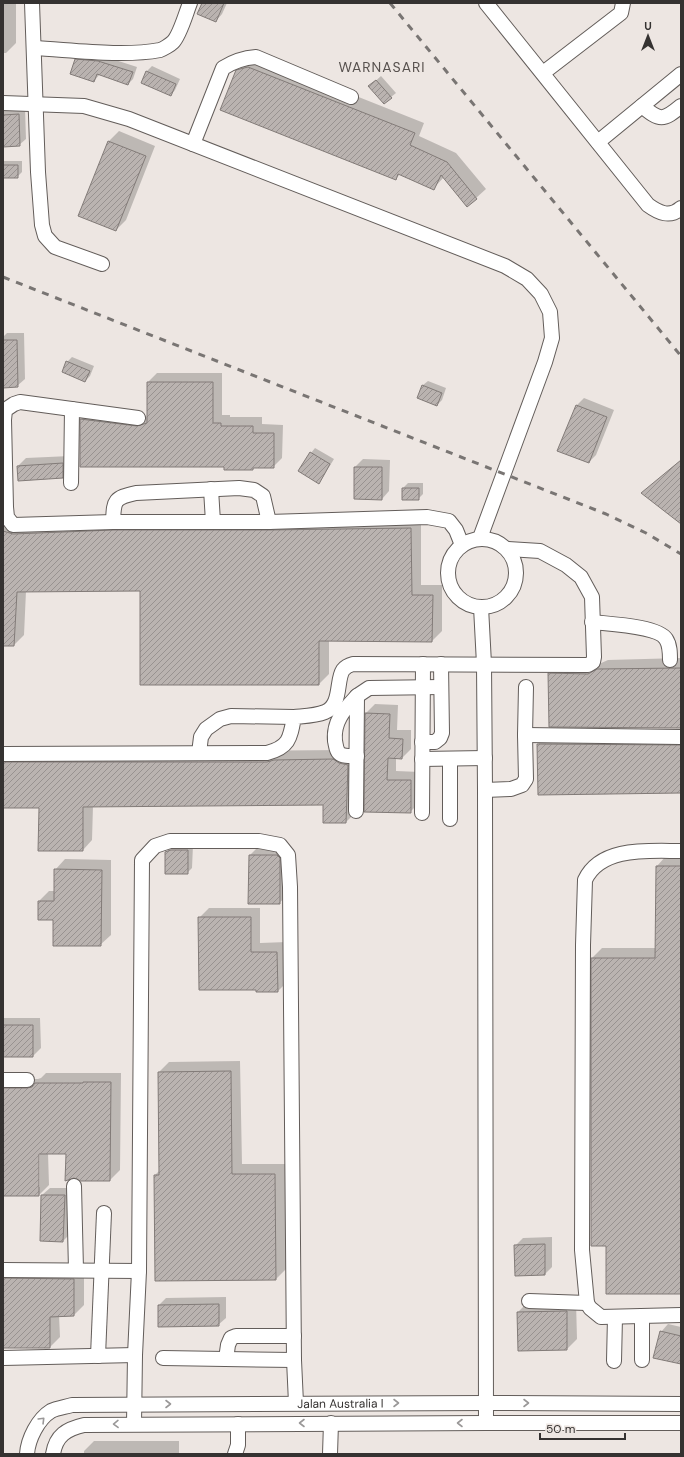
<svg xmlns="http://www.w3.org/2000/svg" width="684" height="1457" viewBox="0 0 684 1457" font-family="'DM Sans',sans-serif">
  <defs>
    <pattern id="building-hatch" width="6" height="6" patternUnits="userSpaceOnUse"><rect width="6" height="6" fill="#bab3b0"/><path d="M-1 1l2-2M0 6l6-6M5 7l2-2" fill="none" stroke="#989290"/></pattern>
  </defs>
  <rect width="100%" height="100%" fill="#ede6e2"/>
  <path fill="#0003" fill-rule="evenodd" d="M3 3H16V43L6 53H3Z
    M203 3H227L222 14 216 21Z
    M81 55 103 56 137 67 133 79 128 84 100 74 94 81 76 60Z
    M258 57 424 123 419 136 456 153 486 189 476 198 444 177 433 189 400 174 396 179 237 71 247 61Z
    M152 66 180 79 175 90 171 95 142 82 147 71Z
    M381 76 396 93 391 97 370 86Z
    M25 108 26 139 19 145 3 146V109Z
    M119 131 155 146 126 220 116 230 109 141Z
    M3 161H22V172L17 177H3Z
    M7 333H24L25 379 17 386 3 387V337Z
    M72 357 94 366 90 376 85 381 67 362Z
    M157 373H222V415H230V417H262V424L283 425 282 458 273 467H255L253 469 225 466 81 419 91 410 148 417V382Z
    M428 381 446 388 442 400 437 405 423 385Z
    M584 398 614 410 596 455 589 462 577 405Z
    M315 448 334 459 323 477 319 482 311 453Z
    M70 456V469L62 477 18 466 26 458Z
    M363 459 390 460 389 491 382 499 355 498V467Z
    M681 460V523L642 493Z
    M408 483H423V494L418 499 403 488Z
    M421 519V585H442V631L432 641H329V674L319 684 140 590 26 591 24 635 14 645H3V522Z
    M681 658V727L549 674 559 664H599L608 660Z
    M375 704 398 705 397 730H411V749L402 758 396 757V771L420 772 419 803 410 812 365 811 366 713Z
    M548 734 681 736V792L538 744Z
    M343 750 350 753 356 812 346 822H324V804L93 806 92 840 83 850 40 807H3V753Z
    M193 845 192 868 187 873 166 852 171 847Z
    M257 848 287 850V896L279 903 250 855Z
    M666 856H681V1293L607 1245 592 958 602 948H656L657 866Z
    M65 859 111 860V935L100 945 54 919 39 901 49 891H55V870Z
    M209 908H260V943L287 942V982L278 991 199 918Z
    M3 1018H40L41 1048 33 1056H3Z
    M240 1061 242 1164H285L286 1269 276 1279 155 1175 160 1170 159 1072 169 1062Z
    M46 1073H121L120 1170 110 1180 67 1153H48L49 1185 39 1195H3V1075L13 1079H38L41 1078ZM38 1149H40V1187H38Z
    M50 1188H72L71 1233 63 1241 42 1195Z
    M552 1237V1267L545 1274 516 1245 523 1238Z
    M3 1266 84 1269V1305L74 1315H59L60 1337 50 1347H3Z
    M226 1297V1318L218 1325 159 1305 166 1298Z
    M576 1301 577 1339 567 1349 518 1312 528 1302Z
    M668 1324 681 1327V1363L661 1332Z
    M94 1441H179V1454H84V1451Z
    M207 1453H290V1454H206Z"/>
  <path fill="url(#building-hatch)" stroke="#827b78" d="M202 3H224L216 22 197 14Z
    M75 59 98 61 133 72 128 85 97 74 94 82 70 74Z
    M248 67 415 133 410 145 447 162 477 199 467 207 441 175 434 190 398 174 396 180 220 110 236 70Z
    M146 71 176 84 171 96 141 83Z
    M376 80 392 98 384 104 368 86Z
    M19 114 20 146 3 147V115Z
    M108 141 146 156 116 231 78 216Z
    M3 165H18V178H3Z
    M3 340H17L18 387 3 388Z
    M66 361 90 371 85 382 62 372Z
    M147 382H213V423H221V426H253V433H274V468H253V470H224V467H80V419L137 426 147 423Z
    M422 385 442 393 437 406 417 398Z
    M576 405 607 417 589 463 557 451Z
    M310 452 330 464 319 484 298 471Z
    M681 460V524L641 493Z
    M63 463V478L18 481 17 466Z
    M354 467H382V500L354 499Z
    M402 488H419V500H402Z
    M411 528 412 595H433L432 642 319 641V685H140V591L17 592 14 646H3V531L13 534 113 530H269Z
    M681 668V728L549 727 548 673 588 674 597 669Z
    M365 713 390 714 389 738 403 739 402 759 388 758 387 780H411V813L364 812Z
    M537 744 681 745V793L538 795Z
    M333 759 339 763 348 765 346 823H323V805L83 807V851H38L39 808H3V762H267L274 760Z
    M171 850H188V874H165V852Z
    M249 855H277L280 858V904H248Z
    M656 866H681V1294H606V1246H591V958H655Z
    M54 869 102 870 101 946H53V920H38V901H54Z
    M198 917H251V952H277L278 992H256V990H199Z
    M3 1025H33V1057H3Z
    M231 1071 232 1174H275L276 1280 155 1281 154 1175H159L158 1072Z
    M83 1082H111L110 1181H80L74 1178 65 1181 66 1154H39V1196H3V1088H27L32 1087 35 1083H83Z
    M41 1195H65L63 1242 40 1241Z
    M545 1244V1275L515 1276 514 1245Z
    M3 1278 74 1279V1316L50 1317V1348H3Z
    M219 1304V1326L158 1327V1305Z
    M567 1311V1350L518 1351 517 1312Z
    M660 1331 681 1336V1364L653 1358Z"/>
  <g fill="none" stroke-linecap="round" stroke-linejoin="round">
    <g stroke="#635d5a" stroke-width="16">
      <g id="minor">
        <path d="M32 3 38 172 42 225 45 236 55 247 102 264"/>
        <path d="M486 3 648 205C659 213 670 218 681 208"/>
        <path d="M34 48C72 50 123 57 160 50 163 49 170 45 173 42 180 35 186 13 190 3"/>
        <path d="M543 73 621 13 623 3"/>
        <path d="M3 103 84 106 129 119 505 266 527 279 541 294 550 312 552 338 545 362 480 538"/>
        <path d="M642 106C660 121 663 121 681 106"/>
        <path d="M598 142 681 74"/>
        <path d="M193 144 223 68C234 61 243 58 256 57L351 97"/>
        <path d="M138 418 20 402 14 404 5 410 4 420 6 507 7 517 13 525 113 522H269L427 517 449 521 456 530 462 545"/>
        <path d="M71 483 72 409"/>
        <path d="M211 489 213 522"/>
        <path d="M113 522C114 501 113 498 136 493L239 488 254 490 263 496 269 522"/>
        <circle cx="482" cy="573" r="34"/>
        <path d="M481 607 484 664 485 790 486 1423"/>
        <path d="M592 622C608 624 658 626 666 639 670 645 670 653 670 660"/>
        <path d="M525 735 681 737"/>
        <path d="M422 742H435L440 738 442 733 441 664"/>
        <path d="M199 753 201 737 206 729 220 719 231 716 294 717"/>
        <path d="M3 754 267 753C289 747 290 739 294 717 304 716 315 716 325 712 342 705 336 680 343 670 346 666 349 665 353 664L588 665 593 662 594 657 592 597 581 577 566 565 540 551 508 549"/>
        <path d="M357 756C352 756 343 757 339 753 336 750 336 745 335 741 333 721 345 709 357 696"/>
        <path d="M422 759 485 758"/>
        <path d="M450 759V819"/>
        <path d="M485 790 511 789 522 785 526 779 525 735 526 687"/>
        <path d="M356 811 357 696 369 688 441 687"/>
        <path d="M422 813 423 664"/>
        <path d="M681 851C649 851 601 846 585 880L583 945 582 1250 587 1303 590 1308 601 1317 681 1315"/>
        <path d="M3 1080H27"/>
        <path d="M74 1186 76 1270"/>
        <path d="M3 1270 139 1271"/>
        <path d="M529 1301 587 1303"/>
        <path d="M642 1316V1360"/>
        <path d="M98 1356 104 1213"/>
        <path d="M3 1358 135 1355"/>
        <path d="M226 1359 228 1345 231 1338 236 1336H294"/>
        <path d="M294 1360 296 1403"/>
        <path d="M614 1361 615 1317"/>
        <path d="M134 1424 135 1355 139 1271 142 860 155 846 170 841H259L280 845 288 855 290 887 294 1360 163 1358"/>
        <path id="s1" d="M27 1454C28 1439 38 1419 51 1411 57 1408 66 1407 72 1405L486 1403 681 1404"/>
        <path d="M53 1454C56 1435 67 1429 84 1425L486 1423H681"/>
        <path d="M235 1454 238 1445V1424"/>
        <path d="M330 1454 331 1423"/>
      </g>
    </g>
    <use href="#minor" stroke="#fff" stroke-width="14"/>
    <path stroke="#797573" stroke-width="3" stroke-dasharray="7 7" stroke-linecap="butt" d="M390 3 681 356
      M3 277 606 514 646 533 681 554"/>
  </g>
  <defs><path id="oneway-chevron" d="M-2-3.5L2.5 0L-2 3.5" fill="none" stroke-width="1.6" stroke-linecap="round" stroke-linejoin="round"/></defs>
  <g stroke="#9a9898">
    <use href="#oneway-chevron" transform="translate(396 1403)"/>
    <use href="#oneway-chevron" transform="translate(526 1403)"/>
    <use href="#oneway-chevron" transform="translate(168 1404)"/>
    <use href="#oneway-chevron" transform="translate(42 1420) rotate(-45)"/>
    <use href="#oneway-chevron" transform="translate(302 1423) rotate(180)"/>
    <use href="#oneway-chevron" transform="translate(460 1423) rotate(180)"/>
    <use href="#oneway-chevron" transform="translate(116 1424) rotate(179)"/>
  </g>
  <g text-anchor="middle" stroke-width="3.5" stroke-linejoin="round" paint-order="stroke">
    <g font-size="12" fill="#353231" stroke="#ede6e2">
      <text dy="4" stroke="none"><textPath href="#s1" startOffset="341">Jalan Australia I</textPath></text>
    </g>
    <g font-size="14" letter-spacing="1" fill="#57514e" stroke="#ede6e2">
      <text x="382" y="72">WARNASARI</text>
    </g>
  </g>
  <rect width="684" height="1457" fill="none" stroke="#353231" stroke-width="8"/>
  <g transform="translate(648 36)" stroke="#ede6e2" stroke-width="3" paint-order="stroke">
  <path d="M0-3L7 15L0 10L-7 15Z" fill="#353231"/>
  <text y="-6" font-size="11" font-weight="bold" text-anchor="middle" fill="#353231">U</text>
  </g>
  <path d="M540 1433v6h85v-6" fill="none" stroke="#353231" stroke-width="2"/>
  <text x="546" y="1433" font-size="12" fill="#353231" stroke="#ede6e2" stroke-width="3" paint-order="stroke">50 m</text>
</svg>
